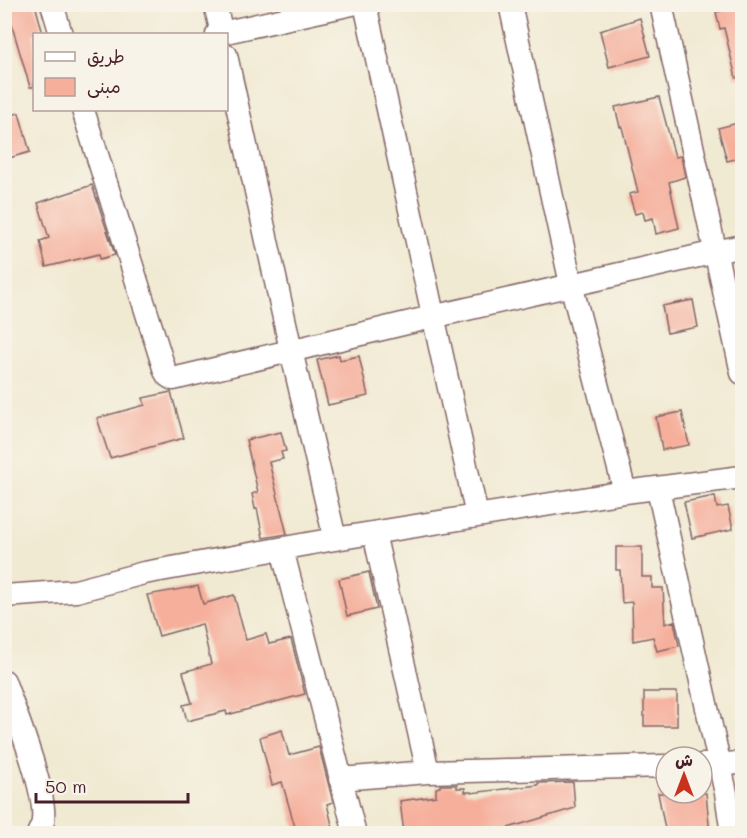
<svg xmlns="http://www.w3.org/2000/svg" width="747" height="838" viewBox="0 0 747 838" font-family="Mali,'Playpen Sans Arabic',sans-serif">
  <rect width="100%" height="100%" fill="#f7f3e8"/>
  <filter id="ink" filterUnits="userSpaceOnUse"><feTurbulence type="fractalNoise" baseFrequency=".0167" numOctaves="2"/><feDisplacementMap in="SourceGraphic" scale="12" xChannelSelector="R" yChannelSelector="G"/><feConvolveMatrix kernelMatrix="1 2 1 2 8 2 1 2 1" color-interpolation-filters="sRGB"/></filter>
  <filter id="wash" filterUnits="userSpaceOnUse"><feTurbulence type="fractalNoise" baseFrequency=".008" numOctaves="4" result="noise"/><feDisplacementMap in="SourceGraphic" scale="24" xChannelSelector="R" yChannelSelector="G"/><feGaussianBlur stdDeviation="1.35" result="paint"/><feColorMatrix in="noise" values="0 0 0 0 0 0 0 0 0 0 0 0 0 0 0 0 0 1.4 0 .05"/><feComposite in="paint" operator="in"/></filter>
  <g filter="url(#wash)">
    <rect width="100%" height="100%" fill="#f1ead3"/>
    <g id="blocks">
      <path fill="#f6af9b" d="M22 4H35L43 34H34V87H30L7 9Z
        M742 7V77L736 78 724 28 720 29 716 12Z
        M640 18 650 56 609 67 600 31Z
        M659 97 675 157 681 156 685 177 669 182 679 228 656 234 653 218 645 220 643 212 635 214 629 194 638 192 622 127H620L615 107Z
        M19 113 30 152 9 158 4 142V117Z
        M742 122V157L727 161 718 128Z
        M92 185 115 255 100 259 99 254 46 267 40 241 49 238 38 203Z
        M693 300 698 327 667 333 662 306Z
        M339 355 340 360 359 356 368 396 328 405 317 360Z
        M171 392 184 438 110 458 97 418 145 405 143 398Z
        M682 412 689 445 662 450 656 417Z
        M281 432 286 451 281 452 283 459 269 462 287 534 263 538 257 508 255 509 252 494 258 492 246 440Z
        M715 496 717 508 728 506 733 529 692 538 684 502Z
        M616 547H642V577H652V588H663L665 624 674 621 679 646 657 651 653 637 633 641 632 602 622 603 620 570H616Z
        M369 572 377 609 347 616 339 579Z
        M198 586 203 604 234 595 246 640 266 634 269 644 291 639 305 694 227 715 226 711 187 721 183 705 192 703 183 672 211 664 202 624 159 636 147 595Z
        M644 692H677V726H644Z
        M282 730 289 755 319 747 333 802 327 804 333 829 317 834H297L282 782 272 785 260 737Z
        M573 782 575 808 488 834H404L400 801 436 796V788L440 787V785H457V788H465V792H471V793L538 785V783Z
        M658 793H706L710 834H666Z"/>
    </g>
  </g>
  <g filter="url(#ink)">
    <use href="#blocks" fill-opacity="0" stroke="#846666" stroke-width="1.5"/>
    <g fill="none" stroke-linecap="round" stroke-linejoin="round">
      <g stroke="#846666" stroke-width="25">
        <path id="street" d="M52 4 61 34
          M215 4 222 34
          M365 4 477 516
          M510 4 571 284 625 492
          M661 4 742 373
          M217 34 352 4
          M226 55 291 350 335 539
          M83 110 165 371 168 376 173 379 432 317 742 246
          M658 489 726 793 732 834
          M374 533 428 772
          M282 549 355 834
          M4 596 76 591 144 573 335 539 625 492 742 477
          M4 681C15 712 47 792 43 820 43 825 40 829 38 834
          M702 765 742 763
          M340 779 428 772 666 766"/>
      </g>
      <use href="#street" stroke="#fff" stroke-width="22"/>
    </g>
  </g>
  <rect width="747" height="838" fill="none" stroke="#f7f3e8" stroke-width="24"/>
  <rect x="33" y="33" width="195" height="78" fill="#f7f3e8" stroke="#b29e9c" stroke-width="1.5"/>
  <rect x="45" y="52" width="30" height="9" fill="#ffffff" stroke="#b29e9c" stroke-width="1.5"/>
  <text x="87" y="63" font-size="18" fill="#4a1f2b">طريق</text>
  <rect x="45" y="78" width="30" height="18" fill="#f6af9b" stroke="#b29e9c" stroke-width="1.5"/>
  <text x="87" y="93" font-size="18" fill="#4a1f2b">مبنى</text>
  <g transform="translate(684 775)"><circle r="28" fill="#f7f3e8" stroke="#b29e9c" stroke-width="1.5"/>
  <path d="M0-4.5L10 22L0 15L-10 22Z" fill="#c8321e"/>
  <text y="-9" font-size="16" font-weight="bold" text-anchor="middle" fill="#4a1f2b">ش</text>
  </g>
  <path d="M36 793v9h152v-9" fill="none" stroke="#4a1f2b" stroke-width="3"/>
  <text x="45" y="793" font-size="18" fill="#4a1f2b" stroke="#f7f3e8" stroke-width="4.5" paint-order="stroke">50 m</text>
</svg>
